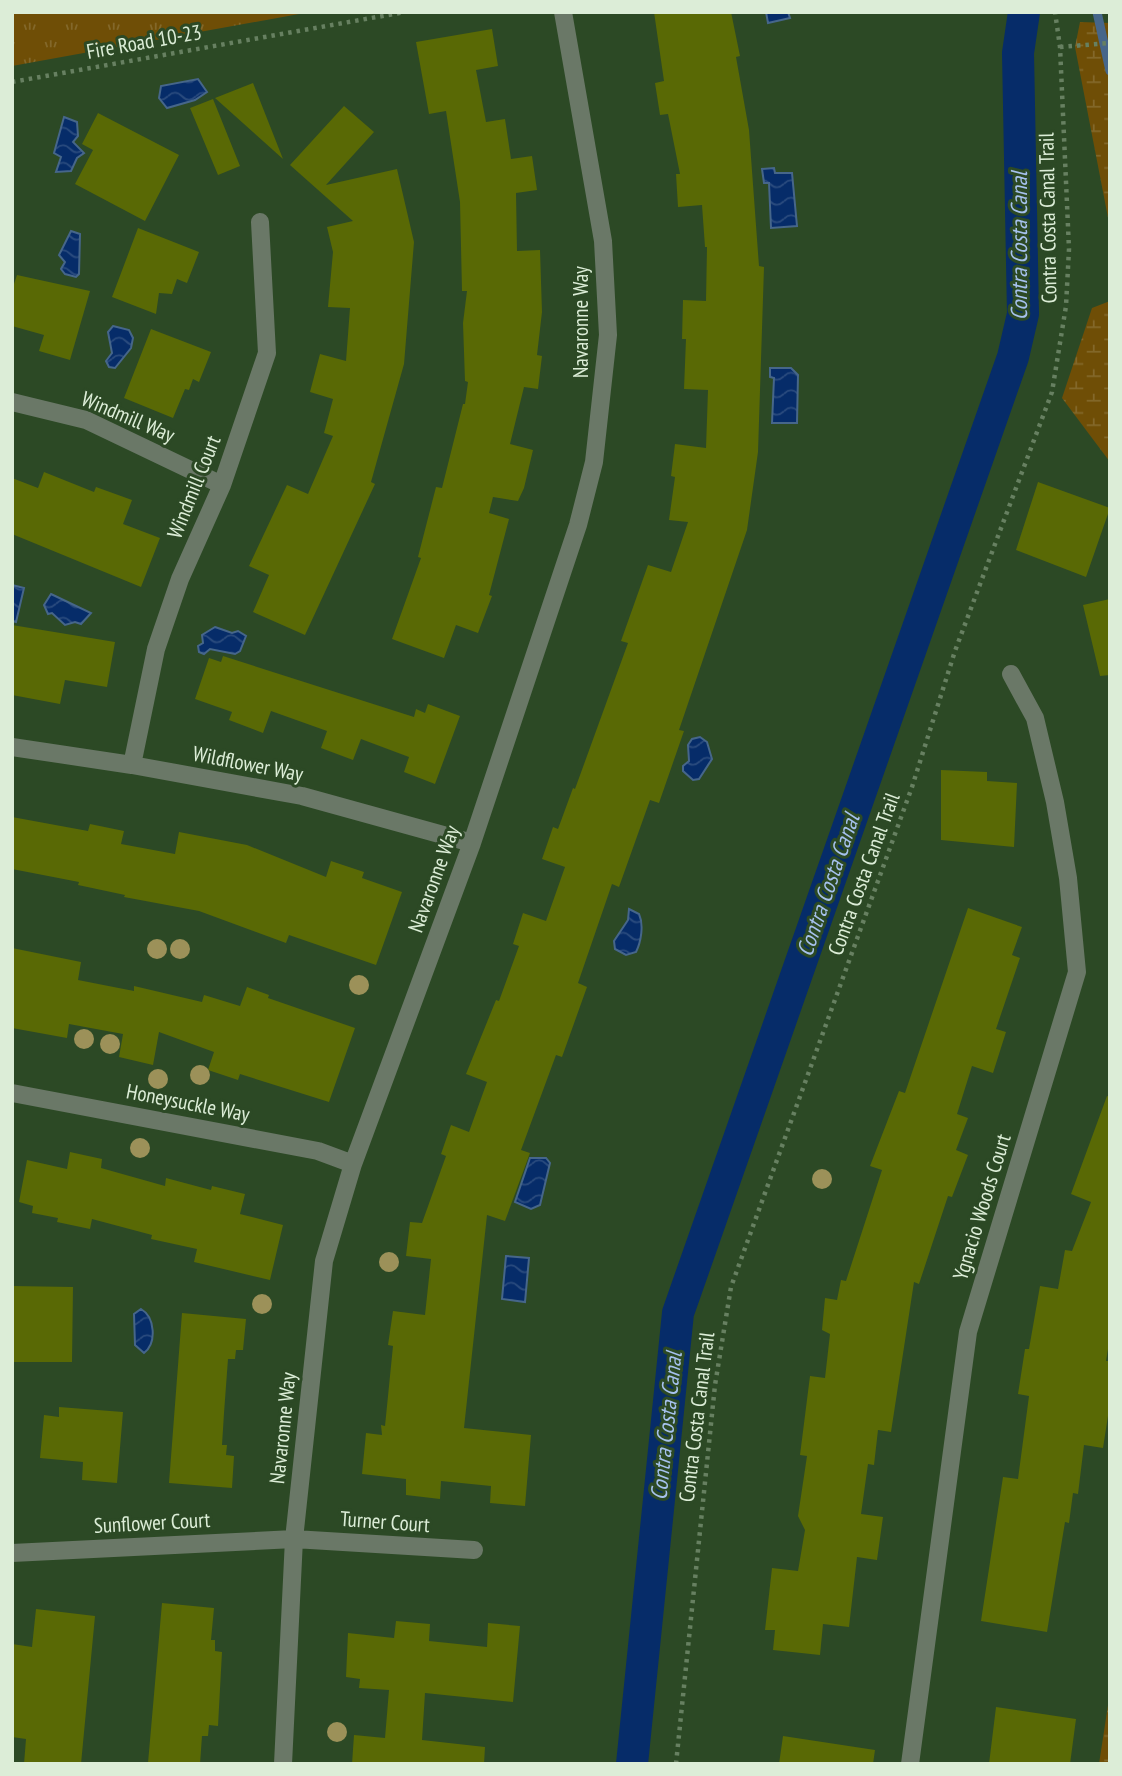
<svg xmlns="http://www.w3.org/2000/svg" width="1122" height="1776" viewBox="0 0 1122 1776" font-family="'PT Sans Narrow',sans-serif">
  <defs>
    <pattern id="grass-tufts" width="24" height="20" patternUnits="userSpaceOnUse" patternTransform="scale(1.75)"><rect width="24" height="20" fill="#6f4e06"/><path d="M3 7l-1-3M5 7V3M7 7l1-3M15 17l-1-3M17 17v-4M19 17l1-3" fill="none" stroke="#83682a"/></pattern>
    <pattern id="wetland-marsh" width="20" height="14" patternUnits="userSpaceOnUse" patternTransform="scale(1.75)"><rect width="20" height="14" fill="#6f4e06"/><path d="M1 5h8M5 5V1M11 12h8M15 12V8" fill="none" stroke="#83682a"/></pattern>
    <pattern id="water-waves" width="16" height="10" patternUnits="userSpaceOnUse" patternTransform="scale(1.75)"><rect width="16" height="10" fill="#062c69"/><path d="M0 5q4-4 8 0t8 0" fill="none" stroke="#2a4b7e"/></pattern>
  </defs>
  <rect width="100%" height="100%" fill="#2c4925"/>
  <path fill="url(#grass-tufts)" d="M12 12H310L12 66Z"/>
  <path fill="url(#wetland-marsh)" d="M1080 22 1110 23V228L1075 47Z
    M1110 301V462L1062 398 1092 308Z
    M1110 1692V1764H1099Z"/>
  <path fill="url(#water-waves)" stroke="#46668a" stroke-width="2" d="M766 12H788L790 18 768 23Z
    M198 79 207 92 195 100 167 108 159 98 161 86Z
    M64 117 77 122 78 136 73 142 84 153 77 158 71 171 56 172 61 157 54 153Z
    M774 168 775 173H792L797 226 771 228 769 183H764L762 169Z
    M71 231 80 234 79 274 76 277 65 274 61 269 65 262 59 255Z
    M113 326 129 330 133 338 131 348 115 368 109 367 106 361 112 353 108 332Z
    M770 368H791L798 375 797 423H772L774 378 770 377Z
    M12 585 24 588 16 622 12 621Z
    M51 594 91 613 81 624 75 622 65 625 52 613 48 614 44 605Z
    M215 627 232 633 238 631 246 636 240 651 235 654 210 649 204 654 199 652 198 646 203 643 202 635Z
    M700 737 707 742 712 759 699 779 693 780 683 771V766L689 761 688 745 692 739Z
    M629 909 639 914C644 925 641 942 636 952L626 955 615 949 614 941 628 920Z
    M530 1158H546L550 1163 540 1205 531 1209 515 1202Z
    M506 1256 529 1258 525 1302 502 1299Z
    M141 1309C155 1317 157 1343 144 1353L135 1345 134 1314Z"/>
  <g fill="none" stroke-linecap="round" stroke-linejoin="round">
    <path stroke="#46668a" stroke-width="9" d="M1097 12 1110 71"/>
    <path stroke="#062c69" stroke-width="32" d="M632 1764 678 1313 1013 357 1023 314 1018 53 1024 12"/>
  </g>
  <path fill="#596905" d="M654 12H731L740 56 736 57 749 130 759 266 764 267 758 452 747 530 679 730 684 731 659 803 650 800 619 887 612 884 578 983 587 987 562 1057 556 1055 521 1150 530 1153 505 1221 487 1215 464 1428 531 1435 525 1506 490 1503 491 1486 441 1481 440 1499 406 1495V1479L362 1474 366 1433 382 1435 381 1425 385 1426 393 1346 388 1345 393 1311 425 1315 431 1259 406 1256 410 1222 422 1223 446 1156 441 1154 451 1125 469 1132 487 1082 466 1074 496 1000 499 1001 519 946 513 944 523 913 546 921 565 867 542 859 553 827 558 829 573 788 575 789 628 643 621 641 648 565 671 572 688 522 669 520 675 477 671 476 675 444 706 448 708 390 684 389 686 339H682L683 300 706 301 707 247H705L702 205 678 207 676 174H680L668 114 660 115 655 83 664 81Z
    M492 29 498 66 476 70 486 122 505 119 511 159 532 156 537 190 516 193 517 251 540 250 542 312 537 355 542 356 538 389 524 387 510 444 533 450 524 488 518 501 493 497 489 513 509 519 489 595 492 596 478 633 456 625 444 658 392 639 421 558 418 557 436 487 442 488 463 404H465L468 382 465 381 463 323 467 291H462L460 202 446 111 429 114 416 42Z
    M253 83 283 159 215 98Z
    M213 99 240 166 218 175 190 108Z
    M344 106 374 132 326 185 397 169 414 242 404 364 371 482 375 484 305 635 253 612 269 575 249 566 287 485 308 494 333 436 324 433 333 399 310 392 320 354 346 361 350 308 328 307 333 252 327 227 353 221 290 165Z
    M98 113 179 155 145 221 75 184 93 150 82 144Z
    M138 228 199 252 187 283 177 279 172 294 159 293 156 314 112 297Z
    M17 275 90 291 70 360 39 351 44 335 12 326V290Z
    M151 329 211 352 199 382 193 379 189 390 185 389 173 418 124 398Z
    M44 472 94 492 96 487 132 500 123 524 160 538 141 587 12 534V478L38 488Z
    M1038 482 1110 508 1086 577 1016 550Z
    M1110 599V675L1100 676 1083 605Z
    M12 625 115 642 107 687 65 680 60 704 12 695Z
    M223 656 414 717 416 709 425 713 428 704 460 716 435 784 404 772 409 757 361 739 353 760 321 748 327 731 271 711 263 733 229 720 232 712 195 699 209 658 221 662Z
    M941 770 987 772V781L1017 783 1014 847 941 840Z
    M12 817 88 831 90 824 124 831 121 844 175 854 179 832 247 845 326 877 331 861 364 872 362 878 402 892 376 965 289 935 286 943 199 911 124 897 125 895 78 885 79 882 12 869Z
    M968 908 1022 927 1012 955 1020 958 996 1029 1006 1032 993 1073 972 1066 957 1114 968 1118 956 1150 968 1155 952 1197 948 1196 919 1284 914 1282 891 1432 878 1430 874 1465 868 1464 861 1514 883 1517 877 1560 857 1557 849 1627 823 1624 820 1655 773 1650 775 1630H765L772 1568 798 1571 805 1530 798 1516 807 1456 800 1455 810 1376 825 1378 830 1334 822 1330 825 1298 837 1300 841 1280 846 1281 882 1170 870 1166 899 1091 905 1093Z
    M12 948 81 962 78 980 134 991V986L202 1002 204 995 240 1006 247 987 269 995 268 998 355 1028 329 1102 240 1074 238 1080 208 1070 214 1052 159 1032 153 1065 119 1057 123 1034 69 1024 67 1038 12 1028Z
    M1107 1096 1110 1097V1337L1106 1361H1110V1403L1103 1448 1084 1445 1078 1494 1073 1493 1069 1523 1065 1522 1047 1632 981 1621 1003 1477 1018 1479 1029 1396 1018 1394 1025 1349H1029L1040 1286 1058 1289 1065 1250 1072 1251 1091 1202 1071 1194Z
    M70 1152 102 1159 101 1168 165 1186 166 1178 211 1190 212 1186 245 1194 240 1214 283 1225 270 1280 194 1262 197 1249 151 1239 152 1235 92 1219 90 1229 57 1222 58 1218 32 1213 33 1206 19 1202 27 1160 67 1169Z
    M12 1286 73 1287 72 1362H13Z
    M182 1313 246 1319 243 1350H236L235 1359H228L224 1413 222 1445H227L226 1455 234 1456 232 1488 169 1483Z
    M59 1407 123 1412 117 1483 82 1480 83 1462 40 1458 44 1415 59 1417Z
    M162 1603 214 1608 211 1640H215V1651L222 1652 218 1726 209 1725 208 1736H202L200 1764 148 1763Z
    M36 1609 95 1616 81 1764H24L26 1739 12 1737V1644L32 1647Z
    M396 1621 430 1624 429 1641 487 1647 488 1623 520 1626 513 1702 425 1693 422 1740 485 1747 484 1764H352L354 1735 385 1738 389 1690 359 1688 360 1679 346 1677 348 1633 394 1638Z
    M996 1707 1076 1719 1070 1764H989Z
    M783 1736 875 1750 873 1764H779Z"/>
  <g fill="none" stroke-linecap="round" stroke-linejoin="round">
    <path stroke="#678061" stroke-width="4.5" stroke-dasharray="3.5 5" stroke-linecap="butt" d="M1060 47 1110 43
      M12 82 405 12
      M676 1764 715 1385 731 1287 912 787 955 651 1052 392 1066 306 1069 249 1060 47 1055 12"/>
    <path stroke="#6a7867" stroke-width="18" d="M12 402 86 420 222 485
      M12 747 132 765 302 796 472 843
      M132 765 156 649 180 579 222 485 267 353 260 222
      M12 1093 318 1151 353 1164
      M12 1553 294 1539 474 1550
      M283 1764 294 1539 324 1261 353 1164 472 843 578 525 594 462 608 335 603 241 563 12
      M910 1764 968 1332 1077 972 1068 878 1055 802 1035 718 1011 674"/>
  </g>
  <g fill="#9c9159">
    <circle cx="157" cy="949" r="10"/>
    <circle cx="180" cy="949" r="10"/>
    <circle cx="359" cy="985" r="10"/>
    <circle cx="84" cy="1039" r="10"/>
    <circle cx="110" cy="1044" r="10"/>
    <circle cx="200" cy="1075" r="10"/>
    <circle cx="158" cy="1079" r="10"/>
    <circle cx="140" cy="1148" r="10"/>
    <circle cx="822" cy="1179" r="10"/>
    <circle cx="389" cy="1262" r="10"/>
    <circle cx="262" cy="1304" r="10"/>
    <circle cx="337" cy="1732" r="10"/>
  </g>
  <g text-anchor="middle" stroke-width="6" stroke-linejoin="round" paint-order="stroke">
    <g font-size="21" fill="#dcedd7" stroke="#2c4925">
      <text transform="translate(144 42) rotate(-10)" y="7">Fire Road 10-23</text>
      <text transform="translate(1048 218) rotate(-91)" y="7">Contra Costa Canal Trail</text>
      <text transform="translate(581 322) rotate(-90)" y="7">Navaronne Way</text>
      <text transform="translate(128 417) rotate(23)" y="7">Windmill Way</text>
      <text transform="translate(194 487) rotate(-68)" y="7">Windmill Court</text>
      <text transform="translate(248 764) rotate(11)" y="7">Wildflower Way</text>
      <text transform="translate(864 874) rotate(-70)" y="7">Contra Costa Canal Trail</text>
      <text transform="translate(434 879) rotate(-70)" y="7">Navaronne Way</text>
      <text transform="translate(188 1103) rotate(11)" y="7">Honeysuckle Way</text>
      <text transform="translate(982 1207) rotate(-73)" y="7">Ygnacio Woods Court</text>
      <text transform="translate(697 1417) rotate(-83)" y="7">Contra Costa Canal Trail</text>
      <text transform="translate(283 1428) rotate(-84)" y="7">Navaronne Way</text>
      <text transform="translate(385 1522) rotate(4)" y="7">Turner Court</text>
      <text transform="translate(152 1523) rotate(-3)" y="7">Sunflower Court</text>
    </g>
    <g font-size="23" font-style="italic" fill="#a6c1ed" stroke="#2c4925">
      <text transform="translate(1019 246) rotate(-90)" y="8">Contra Costa Canal</text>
      <text transform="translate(828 885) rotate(-71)" y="8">Contra Costa Canal</text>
      <text transform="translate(666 1426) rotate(-84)" y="8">Contra Costa Canal</text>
    </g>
  </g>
  <rect width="1122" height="1776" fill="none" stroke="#dcedd7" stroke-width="28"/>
</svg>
